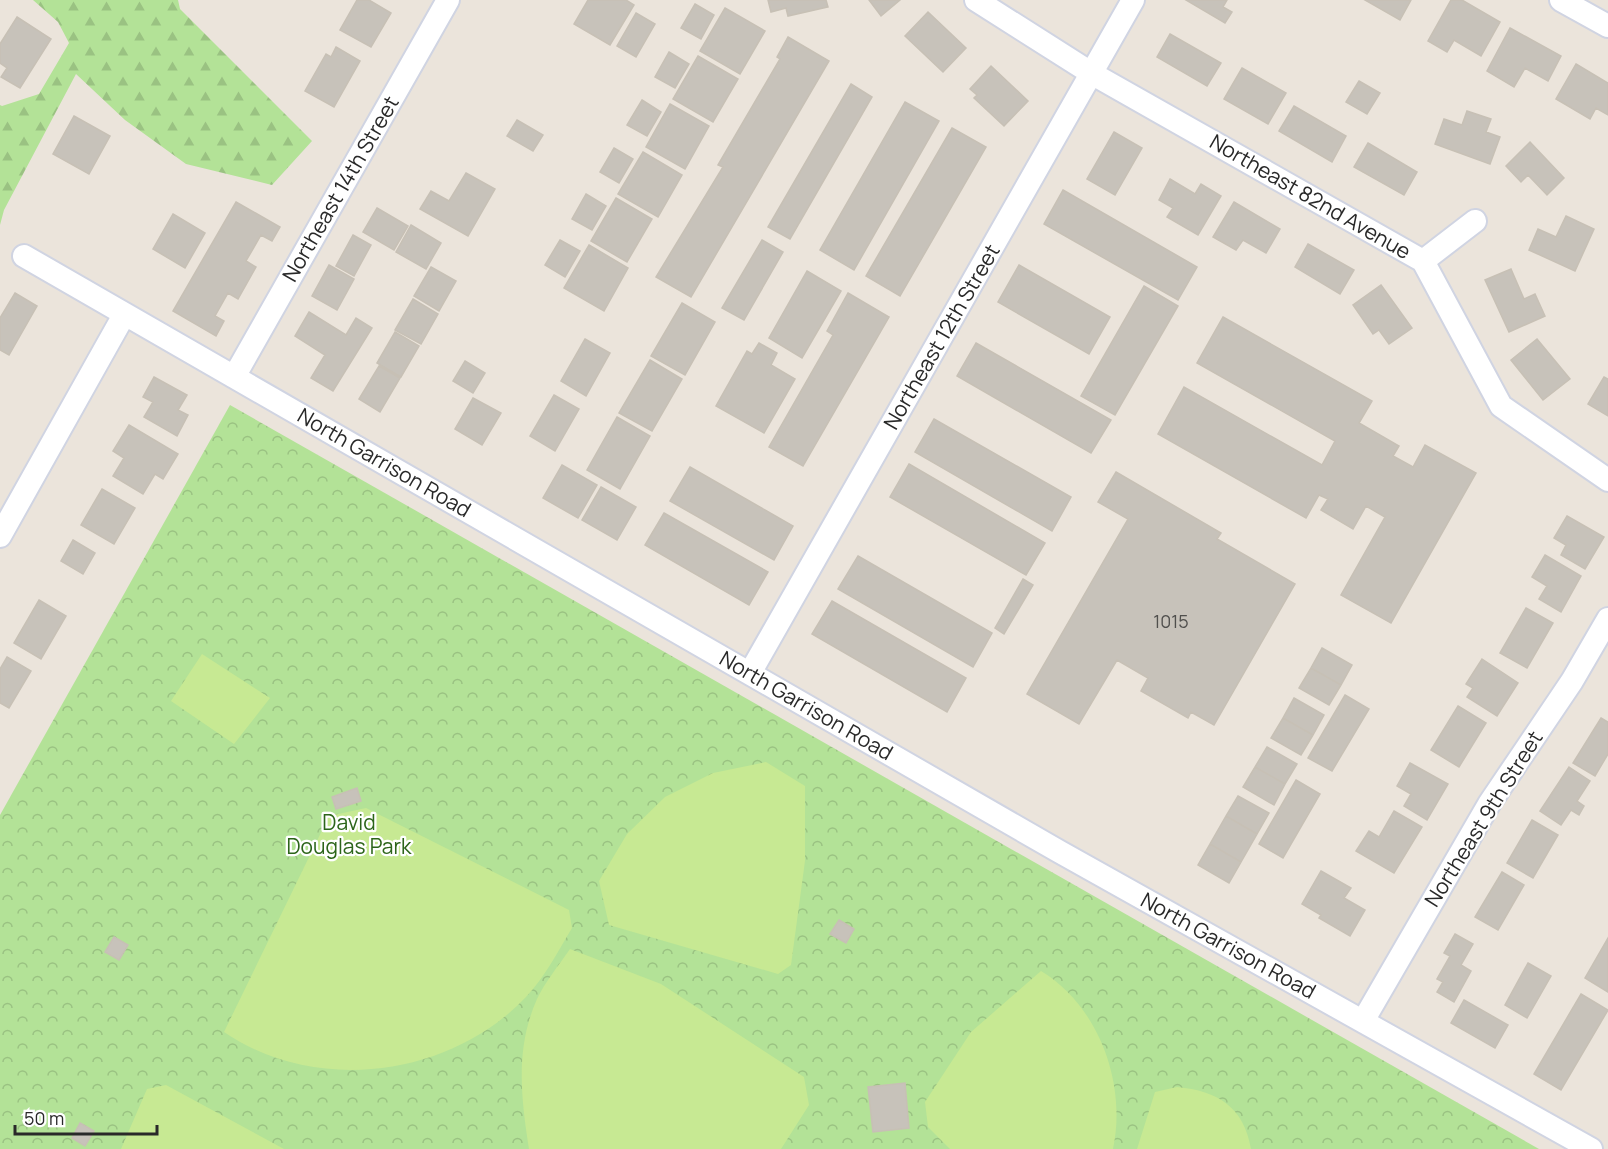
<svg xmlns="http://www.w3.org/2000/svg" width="1608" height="1149" viewBox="0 0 1608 1149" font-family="Manrope,sans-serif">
  <defs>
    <pattern id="forest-firs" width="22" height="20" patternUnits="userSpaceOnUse" patternTransform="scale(1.5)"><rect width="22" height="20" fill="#b3e297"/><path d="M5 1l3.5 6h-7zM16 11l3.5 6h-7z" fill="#9ac282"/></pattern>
    <pattern id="park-crowns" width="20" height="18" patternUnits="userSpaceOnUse" patternTransform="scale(1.5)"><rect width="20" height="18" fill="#b3e297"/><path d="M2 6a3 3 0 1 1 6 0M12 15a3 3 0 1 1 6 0" fill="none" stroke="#9ac282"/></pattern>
  </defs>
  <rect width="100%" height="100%" fill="#ebe4db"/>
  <path fill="url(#forest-firs)" d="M33 0H178L180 9 312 141 272 185 186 164 125 120 76 74 4 210 0 225V105L2 106 39 94 69 43 58 22Z"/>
  <path fill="url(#park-crowns)" d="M230 405 1539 1149H0V815Z"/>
  <path fill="#c7e993" d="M202 654 270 698 234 744 171 701Z
    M766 762 805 786V861L791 965 778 974 609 925 599 881 627 834 665 797 713 773Z
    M366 808 569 910 572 928C558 951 545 977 526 997 450 1077 316 1095 224 1032L329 816Z
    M570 949 661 984 804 1077 809 1105 781 1149H529C521 1098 515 1048 537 999 545 982 559 965 570 949Z
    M1041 971C1099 1006 1127 1084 1113 1149H950L928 1127 925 1102 971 1032Z
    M166 1085 284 1149H121L147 1089Z
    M1177 1087C1218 1091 1244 1107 1251 1149H1137L1155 1092Z"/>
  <path fill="#c7c2ba" stroke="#c7c0b5" stroke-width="1.5" d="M357 0H369L391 13 371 47 340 30Z
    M588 0H626L634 5 610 45 574 24Z
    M768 0H826L828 7 788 16 786 8 771 12Z
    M869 0H900L881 16Z
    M1186 0H1227L1223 7 1232 12 1225 23Z
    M1365 0H1411L1400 20Z
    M1451 0H1462L1500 22 1481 56 1454 40 1447 52 1428 41Z
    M695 4 714 15 701 39 681 28Z
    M725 8 765 31 740 74 700 51Z
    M928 12 966 48 943 72 905 36Z
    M636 13 655 24 636 57 617 46Z
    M17 17 51 39 20 88 1 77 7 68 0 63V44Z
    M1510 28 1561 56 1548 81 1525 68 1514 87 1487 71Z
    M1170 34 1221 63 1207 86 1157 57Z
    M788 37 829 61 691 297 656 277 723 167 718 165 780 59 777 57Z
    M336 47 360 61 334 107 305 91 326 54 331 57Z
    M669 52 689 64 675 88 655 77Z
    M698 56 738 79 713 122 673 99Z
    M1576 64 1608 83V115L1596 108 1590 119 1556 99Z
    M991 66 1028 101 1004 126 974 98 977 95 970 89Z
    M1242 68 1286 93 1268 124 1224 99Z
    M1359 81 1380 93 1367 114 1346 102Z
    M851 84 872 97 790 239 768 227Z
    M642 100 661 112 647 136 627 125Z
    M905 102 939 121 854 270 820 250Z
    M670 104 709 126 685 169 646 147Z
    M1294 106 1346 136 1332 162 1279 131Z
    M1467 111 1491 119 1486 132 1500 137 1490 164 1435 144 1444 119 1462 125Z
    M74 116 110 136 89 174 53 154Z
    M517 120 543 135 533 151 507 136Z
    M952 128 986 147 900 296 866 276Z
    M1114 132 1142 148 1115 195 1087 179Z
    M1530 142 1564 178 1547 195 1528 175 1521 182 1506 166Z
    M1368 143 1417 172 1404 195 1354 167Z
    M614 148 633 159 619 183 600 172Z
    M643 152 682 175 658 217 618 194Z
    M466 173 495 189 468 236 420 209 431 191 449 201Z
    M1170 179 1195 194 1201 184 1221 196 1198 235 1167 217 1173 208 1159 200Z
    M1063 190 1197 267 1178 300 1044 224Z
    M586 194 606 206 592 230 572 219Z
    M616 198 652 219 627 262 591 241Z
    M236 202 280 227 272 241 261 235 246 261 256 267 238 299 228 293 215 316 224 321 216 336 173 311Z
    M1234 202 1280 229 1266 253 1243 240 1236 250 1213 237Z
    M377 208 408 226 394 250 363 232Z
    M173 214 205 233 185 268 153 249Z
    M1566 216 1594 229 1575 271 1529 250 1538 229 1556 237Z
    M411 225 441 243 426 269 396 252Z
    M353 235 371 245 354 276 336 266Z
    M560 240 580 251 565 277 545 265Z
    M762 240 783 252 744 320 722 308Z
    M1308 244 1354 270 1340 294 1295 267Z
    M589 245 628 268 604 311 564 288Z
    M329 265 354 279 337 310 312 296Z
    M1019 265 1110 317 1089 354 998 302Z
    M431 267 456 281 439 311 414 296Z
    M1511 269 1524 299 1535 294 1545 316 1509 332 1485 280Z
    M807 271 841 291 802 358 769 338Z
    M1381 285 1412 328 1389 344 1379 330 1373 334 1353 305Z
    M1144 286 1178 306 1115 415 1081 396Z
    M15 293 37 306 9 355 0 350V318Z
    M848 293 889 317 803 466 769 447 833 335 827 331Z
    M413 299 438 314 421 344 395 330Z
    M682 303 715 322 685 375 651 356Z
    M309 312 346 335 356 318 372 328 333 391 311 378 325 355 295 336Z
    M1223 317 1372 401 1359 423 1399 446 1393 456 1413 467 1425 445 1476 473 1391 623 1341 595 1385 517 1366 506 1353 529 1321 510 1328 499 1319 495 1306 518 1158 434 1184 387 1322 465 1335 441 1197 363Z
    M395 332 419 346 401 377 377 363Z
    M585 339 610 353 586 396 561 381Z
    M1537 339 1570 379 1543 400 1511 360Z
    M759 343 777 353 771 365 795 379 764 433 716 406 747 351 752 354Z
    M976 343 1111 420 1091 453 957 376Z
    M650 360 682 379 652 431 619 413Z
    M465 361 485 373 473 393 453 381Z
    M379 366 400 378 380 412 359 399Z
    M154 377 187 395 178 410 188 415 177 436 144 417 153 402 143 397Z
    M1604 377 1608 379V416L1588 404Z
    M554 395 579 409 555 451 530 436Z
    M473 398 501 413 482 445 455 429Z
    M617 417 650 436 620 489 587 470Z
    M934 419 1071 497 1052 531 915 452Z
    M129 425 178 454 163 479 155 474 143 494 113 476 124 458 113 451Z
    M909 464 1045 543 1026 575 890 497Z
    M562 465 597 485 578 518 543 498Z
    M690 467 793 526 774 560 670 501Z
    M1116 472 1221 533 1217 539 1295 584 1214 725 1191 712 1188 718 1141 691 1148 678 1117 660 1079 724 1027 694 1128 519 1098 502Z
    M601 487 636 507 617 540 582 520Z
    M102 489 135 508 114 544 81 525Z
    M664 513 768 572 749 605 645 545Z
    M1567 516 1604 537 1585 569 1561 555 1566 545 1554 538Z
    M73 540 95 553 83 574 61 561Z
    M1545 555 1581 576 1561 612 1539 599 1547 586 1532 577Z
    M858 556 992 633 973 667 838 589Z
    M1023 579 1033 585 1004 634 995 628Z
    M39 600 66 616 41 659 14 643Z
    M832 601 966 678 947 712 812 634Z
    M1526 608 1553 623 1527 668 1500 653Z
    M1322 648 1352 665 1341 685 1311 668Z
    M7 657 31 671 9 708 0 703V669Z
    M1482 659 1518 683 1497 716 1467 697 1473 688 1466 684Z
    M1311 668 1341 685 1329 705 1299 688Z
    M1345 695 1369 709 1332 771 1308 758Z
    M1294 698 1324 715 1313 735 1283 718Z
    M1458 706 1486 723 1459 767 1431 750Z
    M1283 718 1313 735 1301 755 1271 738Z
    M1601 718 1608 722V754L1595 776 1573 763Z
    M1267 747 1297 764 1285 784 1255 767Z
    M1410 763 1448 784 1427 820 1404 806 1411 794 1397 786Z
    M1255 767 1285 784 1274 805 1243 787Z
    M1569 767 1590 781 1577 801 1584 806 1579 815 1571 810 1561 825 1540 811Z
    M1296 780 1320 794 1283 858 1259 844Z
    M357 788 361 801 336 809 332 797Z
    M1238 796 1269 813 1257 834 1226 816Z
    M1394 811 1422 827 1394 873 1356 851 1369 831 1379 837Z
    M1226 816 1257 834 1241 862 1210 844Z
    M1532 820 1558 835 1533 878 1507 863Z
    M1210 844 1241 862 1229 883 1198 865Z
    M1321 871 1351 888 1344 898 1365 910 1350 936 1319 918 1321 915 1302 904Z
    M1502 872 1524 885 1498 930 1475 917Z
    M839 920 854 929 846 943 830 934Z
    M1455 934 1473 944 1461 965 1471 971 1454 1002 1437 992 1443 982 1437 979 1450 956 1444 953Z
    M114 937 128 945 119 960 105 952Z
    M1608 938V992L1585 978Z
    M1528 963 1551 976 1527 1018 1505 1005Z
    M1581 994 1608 1010 1561 1090 1534 1074Z
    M1464 1000 1508 1025 1495 1048 1451 1023Z
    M905 1083 909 1128 873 1132 868 1087Z
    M80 1123 94 1131 85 1146 72 1138Z"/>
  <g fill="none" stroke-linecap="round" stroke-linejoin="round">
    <g stroke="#d0d4e2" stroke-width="26">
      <path id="minor" d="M976 0 1091 73 1423 261 1501 406 1608 480
        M1561 0 1608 26
        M24 256 1060 852 1591 1149
        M1423 261 1475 221
        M234 377 448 0
        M0 536 124 315
        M750 673 1133 0
        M1363 1021 1489 804 1572 681 1608 619"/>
    </g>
    <use href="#minor" stroke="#fff" stroke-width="22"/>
  </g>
  <g text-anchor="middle" stroke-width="4.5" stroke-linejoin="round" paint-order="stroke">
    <g font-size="18" fill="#504f4d">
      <text x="1171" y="628">1015</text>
    </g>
    <g font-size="21" fill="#292929" stroke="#fff">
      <text transform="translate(341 189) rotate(-60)" y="7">Northeast 14th Street</text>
      <text transform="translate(1310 197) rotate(30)" y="7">Northeast 82nd Avenue</text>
      <text transform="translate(942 337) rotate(-60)" y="7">Northeast 12th Street</text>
      <text transform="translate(384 463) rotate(30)" y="7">North Garrison Road</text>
      <text transform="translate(806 706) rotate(30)" y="7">North Garrison Road</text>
      <text transform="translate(1484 819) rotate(-58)" y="7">Northeast 9th Street</text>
      <text transform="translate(1228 946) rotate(29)" y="7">North Garrison Road</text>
    </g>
    <g font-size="21" fill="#2c651a" stroke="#fff">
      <text x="349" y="830">David<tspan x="349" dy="24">Douglas Park</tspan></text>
    </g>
  </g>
  <path d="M15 1125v9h142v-9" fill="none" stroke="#292929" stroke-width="3"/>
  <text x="24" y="1125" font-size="18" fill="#292929" stroke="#ffffff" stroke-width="4.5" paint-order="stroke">50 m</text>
</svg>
